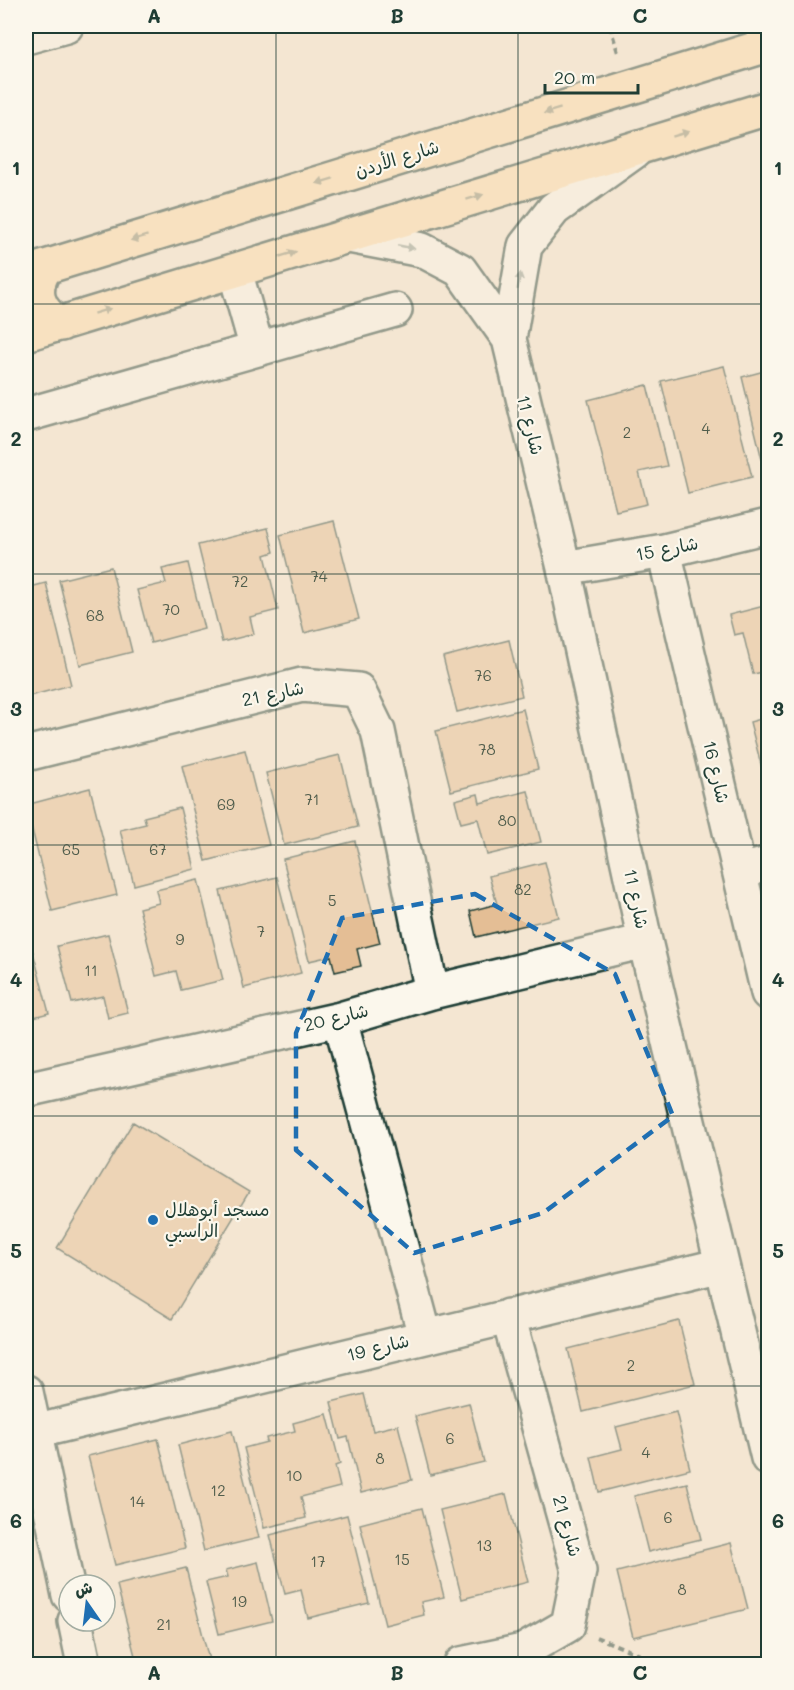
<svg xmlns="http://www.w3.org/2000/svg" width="794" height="1690" viewBox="0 0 794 1690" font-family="Mali,'Playpen Sans Arabic',sans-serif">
  <rect width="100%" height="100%" fill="#f4e6d2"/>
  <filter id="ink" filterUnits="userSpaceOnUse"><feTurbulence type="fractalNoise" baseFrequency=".0167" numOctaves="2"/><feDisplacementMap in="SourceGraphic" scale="12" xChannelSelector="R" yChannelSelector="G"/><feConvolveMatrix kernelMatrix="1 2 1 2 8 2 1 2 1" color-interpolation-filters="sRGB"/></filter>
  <g filter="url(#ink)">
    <path fill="#e4be95" stroke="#1f3d34" stroke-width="1.5" d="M724 366 752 477 688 493 661 381Z
      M768 370V471L765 472 742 377Z
      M647 385 667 466 639 472 647 504 616 511 588 400Z
      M334 521 359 619 304 633 280 535Z
      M268 528 274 552 265 555 278 610 250 617 254 634 222 642 198 545Z
      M188 563 204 629 151 643 137 590 166 583 162 569Z
      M111 567 132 652 80 665 59 580Z
      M46 583 71 685 26 697V588Z
      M768 605V671L753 674 743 633 734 635 729 615Z
      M509 640 522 696 457 712 443 657Z
      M523 709 538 769 451 791 436 731Z
      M768 717V784H766L750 722Z
      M245 750 269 845 206 861 182 766Z
      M340 755 358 827 284 845 266 773Z
      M90 788 117 895 52 911 26 805Z
      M528 791 541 842 487 855 478 819 461 823 455 800 478 794 480 803Z
      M180 808 195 869 134 885 120 830 146 824 144 817Z
      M355 841 380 943 357 949 361 966 335 972 331 956 309 961 283 859Z
      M545 862 559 917 476 937 470 911 497 904 489 876Z
      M26 877 32 902 26 904Z
      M277 877 301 973 244 988 220 891Z
      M198 880 223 980 181 990 176 971 156 976 139 908 159 903 156 890Z
      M108 934 128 1013 108 1018 103 996 72 1003 57 946Z
      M33 952 49 1013 26 1019V954Z
      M133 1122 249 1192 172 1319 57 1248Z
      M679 1321 695 1384 583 1412 568 1349Z
      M364 1394 373 1431 398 1425 412 1480 361 1493 348 1437 340 1439 331 1402Z
      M469 1403 484 1462 430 1475 415 1416Z
      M676 1412 690 1469 599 1492 591 1457 622 1449 616 1427Z
      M327 1414 340 1464 335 1466 340 1487 301 1497 306 1518 264 1528 244 1448 267 1442 266 1438 295 1431 293 1423Z
      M232 1431 259 1538 204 1551 178 1445Z
      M158 1439 185 1548 115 1565 88 1456Z
      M687 1483 701 1539 648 1552 634 1496Z
      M506 1494 528 1582 462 1599 440 1510Z
      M422 1508 444 1597 421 1602 424 1615 385 1625 360 1524Z
      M347 1515 369 1603 308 1618 301 1590 285 1594 270 1535Z
      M731 1543 748 1609 633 1637 617 1572Z
      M258 1562 272 1621 219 1634 206 1582 228 1577 226 1570Z
      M186 1568 210 1664H137L117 1585Z"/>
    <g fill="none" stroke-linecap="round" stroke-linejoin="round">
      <g stroke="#1f3d34" stroke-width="38">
        <path id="minor" d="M26 37 66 26
          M349 236 422 250 460 270 509 339 564 568 645 941 768 1458
          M235 271 257 349
          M509 339 525 246 554 209 635 151
          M26 415 395 310
          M664 551 768 993
          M564 568 664 551 768 526
          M26 754 302 685 358 690 378 731 432 992
          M740 871 768 864
          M340 1019 425 1336
          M26 1090 340 1019 432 992 645 941
          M26 1392 69 1595
          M34 1432 722 1265
          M75 1621 84 1664
          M461 1664 523 1651 568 1625 579 1571 508 1316"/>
      </g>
      <g stroke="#1f3d34" stroke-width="38">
        <path id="major" d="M46 267C31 289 36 311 61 324
          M26 273 768 45
          M26 334 768 108"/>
      </g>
      <path stroke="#1f3d34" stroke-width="4" stroke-dasharray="6 4.5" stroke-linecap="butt" d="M610 26 619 56
        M596 1637 662 1664"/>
      <use href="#minor" stroke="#fbf7ec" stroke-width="33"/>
      <use href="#major" stroke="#fcdcac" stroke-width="33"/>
    </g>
    <defs><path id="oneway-solid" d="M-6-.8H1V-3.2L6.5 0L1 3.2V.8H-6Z" transform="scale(1.5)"/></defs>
    <g fill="#8e8c70">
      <use href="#oneway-solid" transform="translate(552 111) rotate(163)"/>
      <use href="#oneway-solid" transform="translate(681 134) rotate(-17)"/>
      <use href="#oneway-solid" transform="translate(325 181) rotate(163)"/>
      <use href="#oneway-solid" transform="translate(475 197) rotate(-17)"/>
      <use href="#oneway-solid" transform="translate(139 238) rotate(163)"/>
      <use href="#oneway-solid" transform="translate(288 254) rotate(-17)"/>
      <use href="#oneway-solid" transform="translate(102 311) rotate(-17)"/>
    </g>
    <g fill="#8d9a90">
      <use href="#oneway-solid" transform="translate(406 247) rotate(11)"/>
      <use href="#oneway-solid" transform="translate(519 281) rotate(-80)"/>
    </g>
  </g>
  <path d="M0 0H794V1690H0ZM475 894 615 974 673 1116 543 1213 414 1253 296 1150V1033L342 918Z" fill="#f4e6d2" fill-opacity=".55" fill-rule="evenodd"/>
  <path fill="none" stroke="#1f6fb2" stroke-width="4.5" stroke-dasharray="12 8" stroke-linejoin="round" d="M475 894 615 974 673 1116 543 1213 414 1253 296 1150V1033L342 918Z"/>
  <path fill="none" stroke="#1f3d34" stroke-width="1.5" stroke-opacity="0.55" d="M276 26V1664M518 26V1664M26 304H768M26 574H768M26 845H768M26 1116H768M26 1386H768"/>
  <circle fill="#1f6fb2" stroke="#fbf7ec" stroke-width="2" cx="153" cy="1220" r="6"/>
  <g text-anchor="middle" stroke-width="4.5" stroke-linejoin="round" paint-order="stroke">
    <g font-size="15" fill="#505d4c">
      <text x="706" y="434">4</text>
      <text x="627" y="438">2</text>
      <text x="319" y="582">74</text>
      <text x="240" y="587">72</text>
      <text x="171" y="615">70</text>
      <text x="95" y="621">68</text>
      <text x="483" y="681">76</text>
      <text x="487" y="755">78</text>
      <text x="312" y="805">71</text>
      <text x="226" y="810">69</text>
      <text x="507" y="826">80</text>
      <text x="71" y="855">65</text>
      <text x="158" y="855">67</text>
      <text x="523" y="895">82</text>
      <text x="332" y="906">5</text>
      <text x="261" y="937">7</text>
      <text x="180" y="945">9</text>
      <text x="91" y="976">11</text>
      <text x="631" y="1371">2</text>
      <text x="450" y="1444">6</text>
      <text x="646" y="1458">4</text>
      <text x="380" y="1464">8</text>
      <text x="294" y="1481">10</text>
      <text x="218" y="1496">12</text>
      <text x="137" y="1507">14</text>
      <text x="668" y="1523">6</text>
      <text x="484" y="1551">13</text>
      <text x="402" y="1565">15</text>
      <text x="318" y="1567">17</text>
      <text x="682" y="1595">8</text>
      <text x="239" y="1607">19</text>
      <text x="164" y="1630">21</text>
    </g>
    <g font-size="18" fill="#1f3d34" stroke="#fbf7ec">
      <text transform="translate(397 159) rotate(-17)" y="6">شارع الأردن</text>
      <text transform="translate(530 425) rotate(76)" y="6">شارع 11</text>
      <text transform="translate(667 549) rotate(-11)" y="6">شارع 15</text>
      <text transform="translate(273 694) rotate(-12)" y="6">شارع 21</text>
      <text transform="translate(716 772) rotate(77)" y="6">شارع 16</text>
      <text transform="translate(636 899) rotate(78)" y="6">شارع 11</text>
      <text transform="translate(336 1018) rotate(-14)" y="6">شارع 20</text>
      <text transform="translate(378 1348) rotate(-14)" y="6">شارع 19</text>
      <text transform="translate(567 1526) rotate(74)" y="6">شارع 21</text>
    </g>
    <g font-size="18" fill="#1f3d34" stroke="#fbf7ec" text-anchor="start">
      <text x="165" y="1216">مسجد أبوهلال<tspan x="165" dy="21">الراسبي</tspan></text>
    </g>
  </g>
  <rect width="794" height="1690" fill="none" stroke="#fbf7ec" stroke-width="66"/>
  <g transform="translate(87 1603) rotate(346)"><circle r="28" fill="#fbf7ec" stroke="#a3ada2" stroke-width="1.5"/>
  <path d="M0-4.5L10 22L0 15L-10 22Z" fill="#1f6fb2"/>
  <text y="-9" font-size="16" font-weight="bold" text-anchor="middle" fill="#1f3d34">ش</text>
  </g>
  <path d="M545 84v9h93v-9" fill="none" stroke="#1f3d34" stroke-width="3"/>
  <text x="554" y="84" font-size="18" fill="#1f3d34" stroke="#fbf7ec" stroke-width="4.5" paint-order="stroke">20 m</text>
  <rect x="33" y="33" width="728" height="1624" fill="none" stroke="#1f3d34" stroke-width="2"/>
  <g font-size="20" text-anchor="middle" font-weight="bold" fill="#1f3d34">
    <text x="154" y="23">A</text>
    <text x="397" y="23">B</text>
    <text x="640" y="23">C</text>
    <text x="16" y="175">1</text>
    <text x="778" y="175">1</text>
    <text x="16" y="446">2</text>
    <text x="778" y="446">2</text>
    <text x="16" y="716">3</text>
    <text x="778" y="716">3</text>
    <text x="16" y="987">4</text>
    <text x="778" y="987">4</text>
    <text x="16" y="1258">5</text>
    <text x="778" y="1258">5</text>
    <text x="16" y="1528">6</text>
    <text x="778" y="1528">6</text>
    <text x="154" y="1680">A</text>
    <text x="397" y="1680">B</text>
    <text x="640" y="1680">C</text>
  </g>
</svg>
